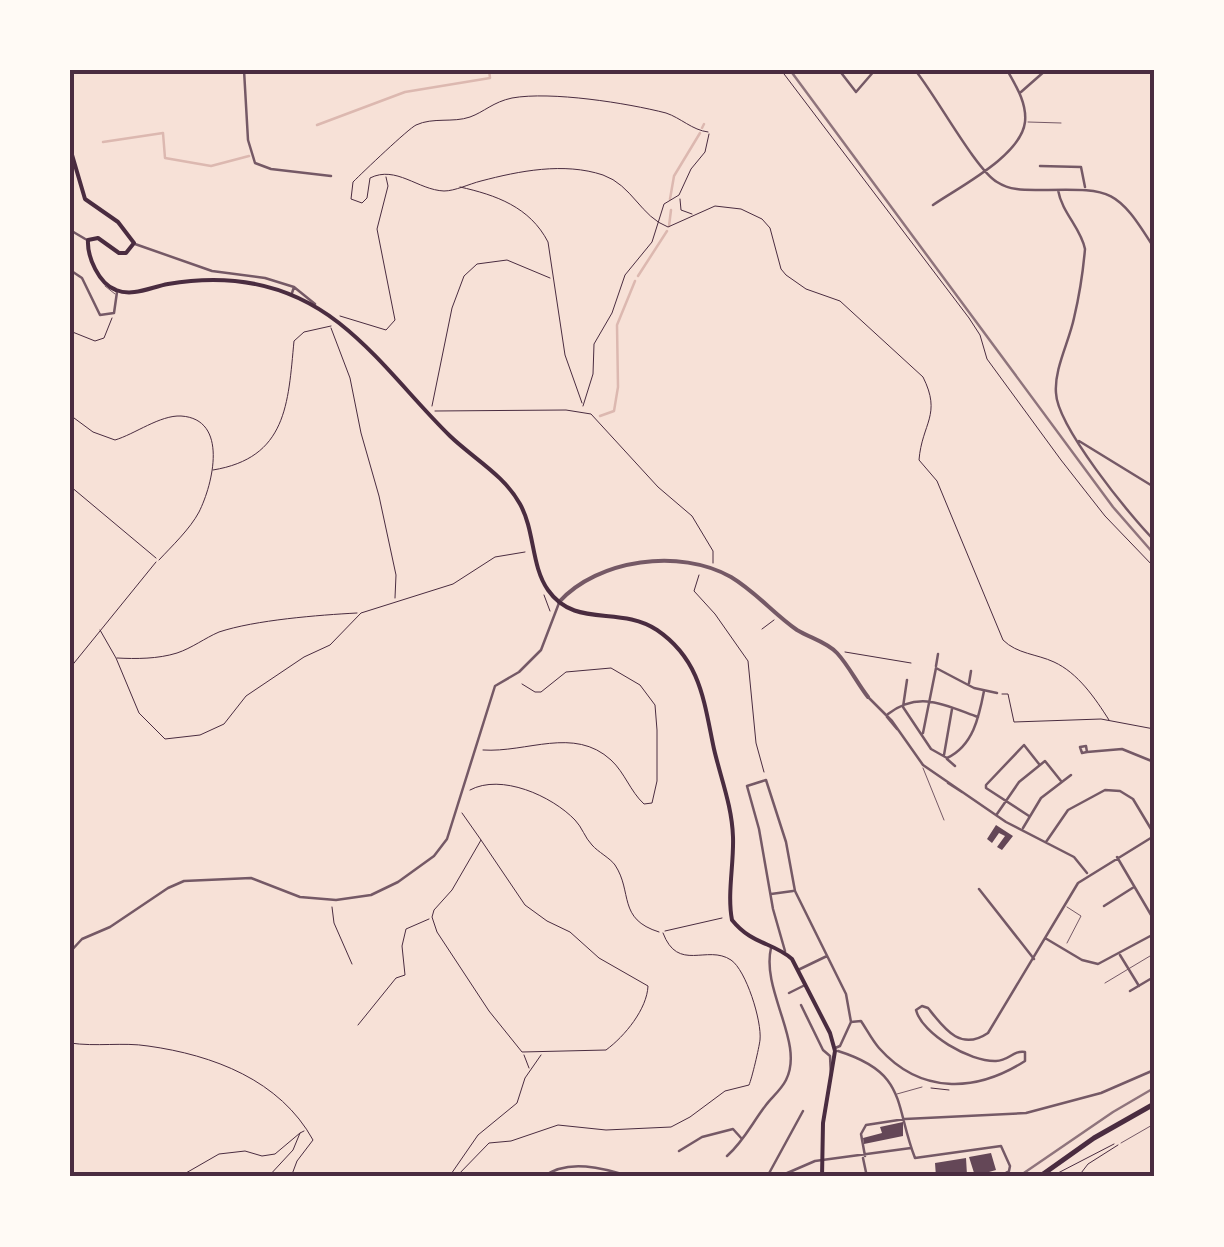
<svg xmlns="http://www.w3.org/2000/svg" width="1224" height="1247" viewBox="0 0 1224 1247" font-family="'Crimson Pro',serif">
  <rect width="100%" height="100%" fill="#f7e1d7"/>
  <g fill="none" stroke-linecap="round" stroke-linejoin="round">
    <path stroke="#dcb8b0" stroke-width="2.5" d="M317 125 405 92 490 78 489 70
      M702 128 704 124
      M103 142 163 133 165 158 211 166 249 156
      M670 199 674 176 700 133
      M669 226 671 210
      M638 276 667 231
      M600 416 614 411 618 387 617 325 635 281"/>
  </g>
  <path fill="#644757" d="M996 825 1013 836 1002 850 997 847 1005 836 999 833 992 843 987 839Z
    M903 1122V1136L864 1144 863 1138 882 1133 880 1127Z
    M991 1153 996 1170 975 1176 969 1157Z
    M966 1158 967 1175 936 1177 935 1163Z"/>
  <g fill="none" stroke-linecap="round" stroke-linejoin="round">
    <path stroke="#4a2c40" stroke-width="1" d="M781 70 969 318 980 335 987 359 1061 460 1105 516 1154 567
      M708 132C692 130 681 118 666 113 627 103 551 91 512 98 493 102 484 112 470 117 453 123 433 117 416 125 408 129 363 172 353 182L351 199 362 203 367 198 370 178C396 165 418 190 444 191 455 191 469 184 481 181 519 171 564 162 603 175 632 185 641 217 668 227L715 206 741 209 762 219 770 228 781 269 786 275 806 289 840 301 923 377C942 415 922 423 919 460L937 481 1003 640C1017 654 1037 654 1054 662 1078 673 1095 698 1109 720
      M460 187C496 195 530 207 548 242L565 355 582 403
      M680 199 681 210 692 214
      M340 316 386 330 395 320 377 229 388 186 386 177
      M331 328 350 378 361 433 379 496 396 575 395 598
      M70 331 95 341 104 338 112 318
      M432 406 452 308 464 276 477 264 507 260 550 278
      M583 406 593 374 594 344 612 313 625 275 652 242 664 204 679 195 691 169 705 152 709 134
      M435 411 566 410 591 414 658 487 692 516 713 551V563
      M70 415 93 432 115 440C135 434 160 415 181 416 229 419 213 484 199 512 190 529 172 546 159 560
      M213 470C287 458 288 404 294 341L304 332 331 326
      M70 486 156 558
      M699 575 694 591 715 614 748 661 756 743 764 772
      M544 595 550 611
      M762 629 774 620
      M100 630 116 658 139 713 165 739 200 735 224 724 246 696 304 657 330 645 361 613 453 584 495 557 525 552
      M845 652 911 663
      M117 658C136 659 158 659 177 653 192 648 205 638 219 632 255 620 319 615 357 613
      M70 668 156 562
      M1002 694H1008L1014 722 1101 719 1154 729
      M483 750C527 753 574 726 611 760 625 773 630 791 644 804L652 803 657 781V730L655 705 640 685 611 668 566 672 541 692H535L522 684
      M470 790C501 773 552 796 575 820 582 827 585 838 592 845 598 852 610 858 615 865 633 892 617 919 659 932
      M462 813 481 840 452 890 434 910 432 917 437 932 489 1011 522 1052 606 1050C625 1036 647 1009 648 986L599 958 570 932 547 921 525 905 481 840
      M332 907 334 923 352 964
      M665 931 722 918
      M358 1025 396 978 405 975 402 946 406 929 429 919
      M70 1043C96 1047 123 1042 148 1046 213 1055 280 1080 313 1140L297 1161 291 1177
      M524 1055 529 1068
      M931 1088 949 1090
      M1058 1173 1114 1144
      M179 1177 219 1154 245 1151 262 1156 275 1154 300 1133
      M268 1177 293 1150 300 1133 304 1131
      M449 1177 478 1135 517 1103 525 1078 541 1055
      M456 1177 489 1143 511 1141 558 1125 606 1130 671 1127 690 1117 725 1091 749 1085C752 1078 759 1048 760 1040 762 1021 746 970 731 960 707 944 678 973 663 933
      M1078 1177 1088 1164 1118 1145"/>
    <path stroke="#755966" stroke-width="1" d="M1028 122 1061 123
      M105 286 115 294
      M923 768 944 820
      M1067 943 1081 916 1067 907
      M1105 983 1150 956
      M897 1094 922 1087
      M1121 1143 1154 1124"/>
    <path stroke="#755966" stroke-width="2.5" d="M244 70 248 140 255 163 271 169 331 176
      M839 70 856 92 875 70
      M915 70C935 94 976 170 997 182 1011 191 1026 190 1042 190 1111 189 1116 187 1154 248
      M1021 92 1046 70
      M1040 166 1081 167 1085 187
      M1058 190C1062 213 1081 228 1085 249 1083 272 1079 297 1074 318 1069 342 1054 369 1056 393 1057 426 1130 516 1154 540
      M933 205C959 187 1021 156 1025 122 1027 103 1016 86 1007 70
      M70 230 87 240
      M135 244 212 271 265 278 294 287
      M70 270 82 278 100 315 114 313 117 292
      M292 293 294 287 315 304
      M1079 441 1154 487
      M936 666 938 654
      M907 680 903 707 931 749 947 758C973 746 979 717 984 691
      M969 683 971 671
      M868 697 892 721 923 765 1006 822 1074 857 1087 873
      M888 714C919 690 945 705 978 717
      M887 717 897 729
      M923 733 936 668 974 688 997 693
      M1087 752 1082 753 1080 747 1086 746 1087 752 1122 749 1154 762
      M944 755 952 709
      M947 759 955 766
      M948 783 962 792
      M997 814 1019 782 1045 761 1061 781
      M1029 816 986 788V785L1024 745 1039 764
      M1023 828 1041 798 1071 775
      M1046 842 1068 810 1105 790 1120 791 1133 799 1154 834
      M1117 857 1154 920
      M979 889 1034 959
      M771 894 793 891
      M1104 906 1134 887
      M1045 938 1082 960 1098 964 1154 934
      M785 951 773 909 759 829 747 786 766 780 786 842 795 891 846 994 851 1022 840 1046 835 1048
      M70 952 82 939 110 927 168 888 184 881 251 878 300 897 336 900 371 895 398 882 434 856 447 839 495 686 519 672 541 650 559 603
      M1120 955 1139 986
      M798 970 827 956
      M1130 991 1152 978
      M789 993 803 986
      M801 1005 823 1050 830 1056 831 1076
      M851 1022 861 1021C867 1030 872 1040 879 1048 920 1094 975 1093 1025 1061V1052C1013 1050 1009 1061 996 1061 970 1062 922 1034 916 1010L922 1006 928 1008C944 1028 960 1052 988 1033L1078 883 1154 836
      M838 1051C908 1073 894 1104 915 1158L1001 1146 1010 1166 1009 1171 999 1177
      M679 1151 702 1137 733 1129 742 1139
      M727 1156C744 1141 752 1123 766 1105 772 1097 781 1090 786 1080 805 1043 761 991 771 948
      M865 1156 861 1134 866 1125 905 1119 1026 1113 1101 1093 1154 1070
      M863 1158 867 1177
      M498 1177 506 1174 512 1177
      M543 1177C567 1158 604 1168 631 1177
      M767 1177 803 1111
      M778 1177 815 1161 911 1148"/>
    <path stroke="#755966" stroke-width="4" d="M559 602C598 559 680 548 731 577 756 592 774 614 797 630 810 638 827 642 837 653 849 666 857 683 868 697"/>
    <path stroke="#4a2c40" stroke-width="4" d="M70 148 85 199 118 222 134 243 126 253H119L98 238 88 240C87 257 99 284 116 290 133 297 151 287 168 284 231 273 288 283 339 323 381 356 412 399 450 436 474 459 504 475 520 504 535 531 531 566 548 590 575 629 619 605 657 630 701 660 704 702 714 749 721 779 732 806 733 837 734 864 727 894 732 920 752 945 773 942 792 959L830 1033 835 1051 823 1123 822 1177"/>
    <path stroke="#4a2c40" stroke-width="5" d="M1039 1177 1094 1138 1154 1104"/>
    <path stroke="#8f747c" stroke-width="2.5" d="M790 70 1113 507 1154 554
      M1018 1177 1113 1112 1154 1088"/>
  </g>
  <rect width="1224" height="1247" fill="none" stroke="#fffaf5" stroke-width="145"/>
  <rect x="72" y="72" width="1080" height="1102" fill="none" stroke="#4a2c40" stroke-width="4"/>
</svg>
